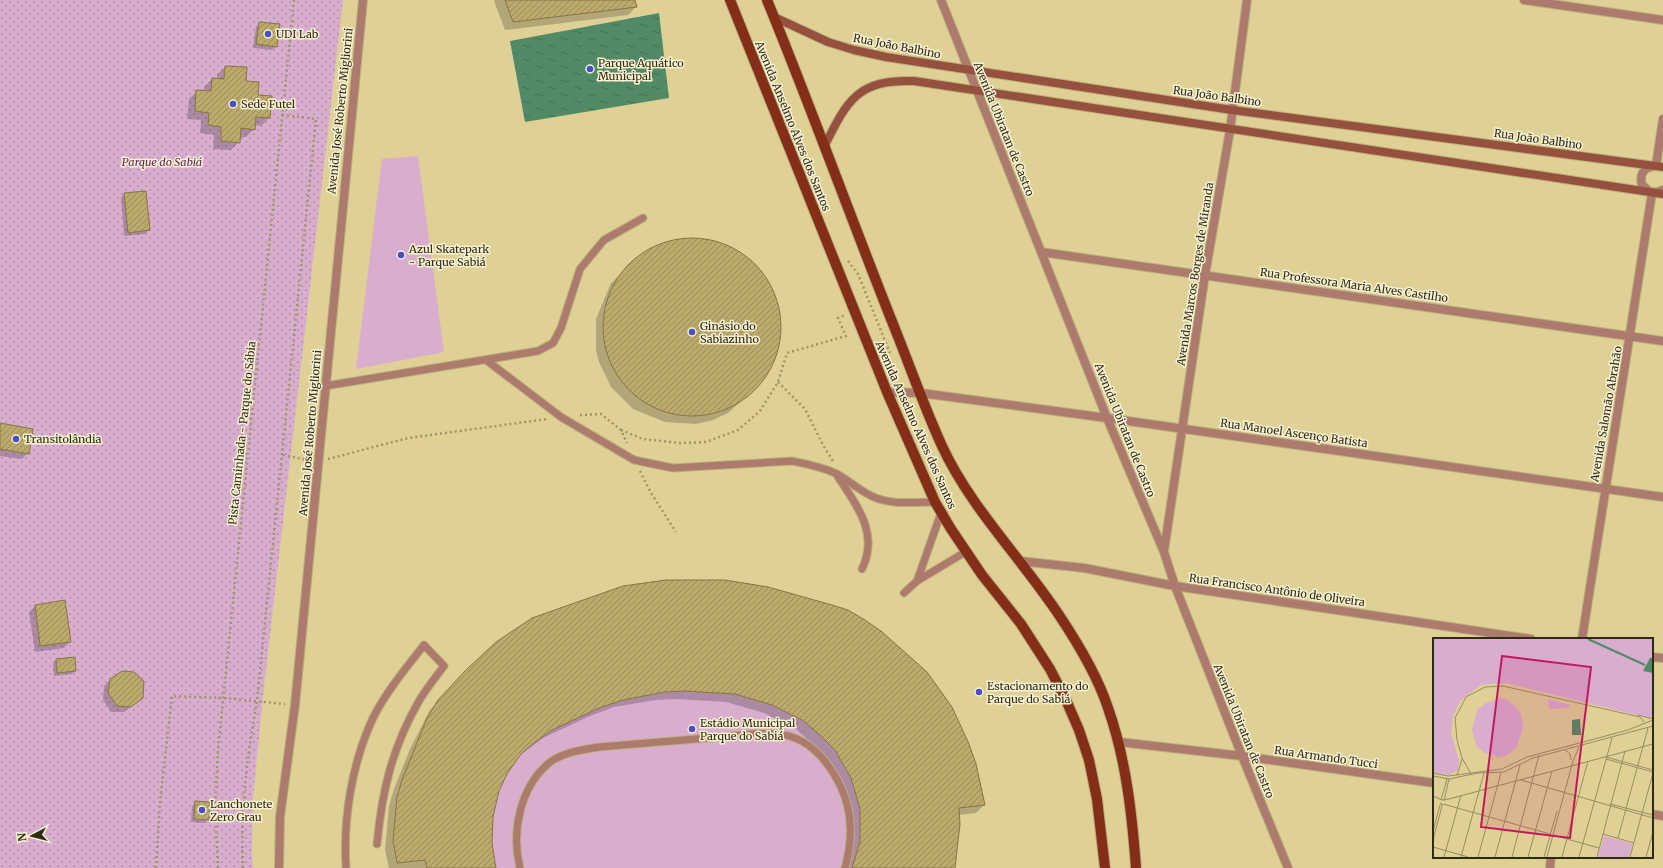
<svg xmlns="http://www.w3.org/2000/svg" width="1663" height="868" viewBox="0 0 1663 868" font-family="Merriweather,serif">
  <defs>
    <pattern id="park-dots" width="8" height="8" patternUnits="userSpaceOnUse"><rect width="8" height="8" fill="#d9adce"/><path d="M2 2h.1M6 6h.1" fill="none" stroke="#b08da6" stroke-width="1.8" stroke-linecap="round"/></pattern>
    <pattern id="water-ripples" width="26" height="14" patternUnits="userSpaceOnUse"><rect width="26" height="14" fill="#508b66"/><path d="M2 4q2-2 4 0t4 0M15 11q2-2 4 0t4 0" fill="none" stroke="#437253"/></pattern>
    <pattern id="building-hatch" width="6" height="6" patternUnits="userSpaceOnUse"><rect width="6" height="6" fill="#bbaa6b"/><path d="M-1 1l2-2M0 6l6-6M5 7l2-2" fill="none" stroke="#988b57"/></pattern>
  </defs>
  <rect width="100%" height="100%" fill="#dfd096"/>
  <path fill="#d9adce" d="M418 156 444 352 356 369 382 159Z
    M666 580H725L768 587 832 605 848 610 865 620 881 631 927 672 952 707 976 764 985 805 959 808 960 824 955 868H427L425 860 397 863 393 841 397 797 402 780 427 718 438 700 465 671 496 642 532 618 623 586Z"/>
  <path fill="url(#park-dots)" d="M0 0H343L265 678 253 797 252 855 253 868H0Z"/>
  <path fill="url(#water-ripples)" d="M659 13 669 98 525 122 510 41Z"/>
  <path fill="#0003" d="M495 0H634L636 7 628 15 505 30 494 1Z
    M260 23 276 46 272 50 253 48 256 27Z
    M225 67 245 82 257 96 269 118 261 126 254 125V129L246 137H239V142L231 150 213 149 214 135 200 133 201 120 187 119 189 99 197 91H204V87L212 79H217V75Z
    M125 194 149 230 145 234 124 236 121 197Z
    M683 238 712 240 751 260 770 284 781 322 777 353 760 384 728 413 713 420 696 424 665 422 633 409 611 387 599 362 596 350V319L611 283 642 253Z
    M0 424 28 453 22 459 0 456Z
    M623 587 984 805 976 813 958 815 954 868H847L852 850V818L827 759 816 747 796 729 764 713 726 702 676 699 656 700 614 707 590 716 543 738 519 756 506 774 498 790 492 817 491 843 495 868H389L385 850 389 806 394 789 410 749 430 710 457 680Z
    M65 601 70 642 64 648 35 652 29 612 35 606Z
    M56 660 75 671 72 674 54 676 53 664Z
    M110 680 142 698 124 712H111L103 700 104 686Z
    M196 802 208 819 204 823 191 822 192 806Z"/>
  <path fill="url(#building-hatch)" stroke="#857740" d="M505 0H635L637 7 513 22Z
    M259 22 280 24 277 47 256 44Z
    M225 66 247 67 246 81 259 82 258 95 272 96 270 118 256 117 255 130 241 128 240 143 221 141V127L208 125 209 113 195 111 196 90 211 91 212 78 224 79Z
    M146 191 150 230 128 233 124 193Z
    M603 327a89 89 0 1 1 178 0a89 89 0 1 1-178 0Z
    M0 423 33 429 29 454 0 449Z
    M666 580H725L768 587 832 605 848 610 865 620 881 631 927 672 952 707 969 744 976 764 985 805 959 808 960 824 955 868H852L860 842V809L851 778 835 750 824 739 804 721 772 705 735 694 685 691 665 692 623 700 599 708 552 730 535 742 521 754 507 774 499 791 493 817 492 843 496 868H427L425 860 397 863 393 841 397 797 402 780 427 718 438 700 465 671 496 642 532 618 623 586Z
    M65 600 71 642 40 646 35 605Z
    M75 657 76 671 57 673 56 659Z
    M122 671 134 672 144 681 143 698 131 707 117 706 108 693 110 679Z
    M195 801 210 802 209 820 194 819Z"/>
  <g fill="none" stroke-linecap="round" stroke-linejoin="round">
    <g stroke="#bcaf7c" stroke-width="9">
      <path id="service" d="M486 360 561 417 634 460 673 468 792 461C807 464 823 467 837 474 850 481 862 493 876 498 895 505 916 502 935 502
        M325 386 538 351 553 343 561 328 580 269 604 240 643 218
        M838 477C858 507 879 534 862 569
        M917 581 941 513
        M904 593 917 581 967 551
        M346 868C343 818 352 763 373 718 386 692 406 668 424 645L444 666C435 678 426 689 419 701 392 748 382 791 377 844
        M520 868C511 832 520 787 549 763 563 752 582 750 599 747 639 744 680 740 720 737 744 735 772 730 795 738 814 745 830 765 839 783 853 810 853 839 845 868"/>
    </g>
    <g stroke="#bcaf7c" stroke-width="10">
      <path id="minor" d="M941 0 1107 418 1164 552 1175 586 1242 756 1288 868
        M1524 0 1663 20
        M1655 166C1644 167 1639 174 1642 185L1650 192H1658L1663 190
        M1656 166 1663 119
        M1041 252 1663 341
        M887 392 921 393 1107 418 1663 497
        M1164 551 1205 275 1230 130 1247 0
        M1020 561 1084 568 1175 586 1531 639
        M1582 639 1652 193
        M1652 657 1663 658
        M1119 742 1242 756 1434 783
        M1652 814 1663 816
        M279 868 280 817 295 705 363 0
        M1550 868 1551 857"/>
    </g>
    <g stroke="#bcaf7c" stroke-width="10">
      <path id="secondary" d="M774 17 828 42 854 50 886 57 1232 110 1663 167
        M824 147C847 101 857 79 914 81L1663 194"/>
    </g>
    <g stroke="#bcaf7c" stroke-width="12">
      <path id="primary" d="M730 0 887 392 935 502 951 529 982 575 1021 624 1050 669 1066 700 1079 730 1089 760 1097 799 1105 868
        M767 0C813 112 854 227 899 339 913 375 926 411 942 446 970 507 1022 559 1059 615 1077 642 1098 677 1108 708 1126 759 1132 814 1136 868"/>
    </g>
    <path stroke="#a19567" stroke-width="2.5" stroke-dasharray="2 3" stroke-linecap="butt" d="M848 261 858 274 890 353
      M778 382 805 409 823 445 833 461
      M909 402 915 421 914 426
      M580 415 601 414 621 430 627 443
      M621 430 643 439 680 443 706 442 738 430 760 411 778 382 787 353 846 336 838 318 845 315
      M283 455 308 460
      M328 459 408 438 547 419
      M640 471 651 493 676 532
      M156 868 160 802 172 696 224 698 285 704
      M218 868 215 810 218 750 294 0
      M243 868C240 812 247 757 257 701L316 119 283 115"/>
    <use href="#service" stroke="#ac7b6e" stroke-width="7"/>
    <use href="#minor" stroke="#ac7b6e" stroke-width="8"/>
    <use href="#secondary" stroke="#96503e" stroke-width="8"/>
    <use href="#primary" stroke="#842e18" stroke-width="10"/>
  </g>
  <g fill="#484ec3" stroke="#f8f1d4" stroke-width="1.5">
    <circle cx="268" cy="34" r="4"/>
    <circle cx="590" cy="69" r="4"/>
    <circle cx="233" cy="104" r="4"/>
    <circle cx="401" cy="255" r="4"/>
    <circle cx="692" cy="332" r="4"/>
    <circle cx="16" cy="439" r="4"/>
    <circle cx="979" cy="692" r="4"/>
    <circle cx="692" cy="729" r="4"/>
    <circle cx="202" cy="810" r="4"/>
  </g>
  <g text-anchor="middle" stroke-width="3" stroke-linejoin="round" paint-order="stroke">
    <g font-size="11" fill="#302a12" stroke="#f8f1d4" text-anchor="start">
      <text x="276" y="38">UDI Lab</text>
      <text x="598" y="67">Parque Aquático<tspan x="598" dy="13">Municipal</tspan></text>
      <text x="241" y="108">Sede Futel</text>
      <text x="409" y="253">Azul Skatepark<tspan x="409" dy="13">- Parque Sabiá</tspan></text>
      <text x="700" y="330">Ginásio do<tspan x="700" dy="13">Sabiazinho</tspan></text>
      <text x="24" y="443">Transitolândia</text>
      <text x="987" y="690">Estacionamento do<tspan x="987" dy="13">Parque do Sabiá</tspan></text>
      <text x="700" y="727">Estádio Municipal<tspan x="700" dy="13">Parque do Sabiá</tspan></text>
      <text x="210" y="808">Lanchonete<tspan x="210" dy="13">Zero Grau</tspan></text>
    </g>
    <g font-size="11" fill="#302a12" stroke="#f8f1d4">
      <text transform="translate(897 46) rotate(11)" y="4">Rua João Balbino</text>
      <text transform="translate(1217 96) rotate(8)" y="4">Rua João Balbino</text>
      <text transform="translate(340 111) rotate(-84)" y="4">Avenida José Roberto Migliorini</text>
      <text transform="translate(793 126) rotate(68)" y="4">Avenida Anselmo Alves dos Santos</text>
      <text transform="translate(1004 129) rotate(68)" y="4">Avenida Ubiratan de Castro</text>
      <text transform="translate(1538 139) rotate(8)" y="4">Rua João Balbino</text>
      <text transform="translate(1195 274) rotate(-81)" y="4">Avenida Marcos Borges de Miranda</text>
      <text transform="translate(1354 285) rotate(8)" y="4">Rua Professora Maria Alves Castilho</text>
      <text transform="translate(1606 414) rotate(-80)" y="4">Avenida Salomão Abrahão</text>
      <text transform="translate(916 425) rotate(66)" y="4">Avenida Anselmo Alves dos Santos</text>
      <text transform="translate(1125 430) rotate(68)" y="4">Avenida Ubiratan de Castro</text>
      <text transform="translate(242 433) rotate(-84)" y="4">Pista Caminhada - Parque do Sábia</text>
      <text transform="translate(310 433) rotate(-85)" y="4">Avenida José Roberto Migliorini</text>
      <text transform="translate(1294 433) rotate(8)" y="4">Rua Manoel Ascenço Batista</text>
      <text transform="translate(1277 590) rotate(8)" y="4">Rua Francisco Antônio de Oliveira</text>
      <text transform="translate(1244 731) rotate(68)" y="4">Avenida Ubiratan de Castro</text>
      <text transform="translate(1326 757) rotate(8)" y="4">Rua Armando Tucci</text>
    </g>
    <g font-size="11" font-style="italic" fill="#5d1d52" stroke="#f8f1d4">
      <text x="162" y="166">Parque do Sabiá</text>
    </g>
  </g>
  <g transform="translate(1433 638)">
    <rect width="220" height="220" fill="#dfd096"/>
    <path d="M64 59 73 61 83 69 88 76 90 90 83 110 73 118 63 120V118L50 114 43 107 39 92 44 72 53 65 64 62ZM115 61 137 67 136 70 116 71Z" fill="#d9adce"/>
    <path d="M0 1H220V81L73 45 48 47 28 62 20 78 18 96 26 122 25 132 16 137 3 135 0 133ZM171 198 200 206 196 219H165Z" fill="#d9adce"/>
    <path d="M217 20H220V35L210 33ZM147 81 148 97H139V82Z" fill="#508b66"/>
    <path fill="none" stroke="#508b66" stroke-width="2" d="M155 1 212 27"/>
    <path fill="none" stroke="#998e61" stroke-width="1" d="M205 77 220 81M132 112 137 116 138 122M173 119 220 132M173 121 220 134M0 135 15 138 69 131 94 119 195 92 220 82M38 136 29 120 24 102 22 80 33 59 52 49 70 48 207 79 211 84M24 137 29 121M0 138 16 141 45 135 71 134 100 120 220 88M88 142 220 180M0 158 9 162 16 161 220 106M8 162 14 141M11 163 16 141M10 166 117 196M177 166 220 177M0 193 7 167M170 196 201 205M120 197 166 210M185 200 215 90M0 202 9 168 7 165 10 167M0 209 35 219M11 219 28 157M28 219 51 135M45 219 68 135M62 219 87 127M79 219 106 117M95 219 119 133M111 219 124 173M114 219 140 123 146 109M129 219 155 123M146 219 179 100M164 219 192 113M197 219 220 135M213 219 220 194"/>
    <path fill="#c2185b" fill-opacity="0.15" stroke="#c2185b" stroke-width="2" d="M69 18 158 29 137 200 48 189Z"/>
    <rect width="220" height="220" fill="none" stroke="#302a12" stroke-width="2"/>
  </g>
  <g transform="translate(32 836) rotate(263)" stroke="#f8f1d4" stroke-width="3" paint-order="stroke">
  <path d="M0-3L7 15L0 10L-7 15Z" fill="#302a12"/>
  <text y="-6" font-size="11" font-weight="bold" text-anchor="middle" fill="#302a12">N</text>
  </g>
</svg>
